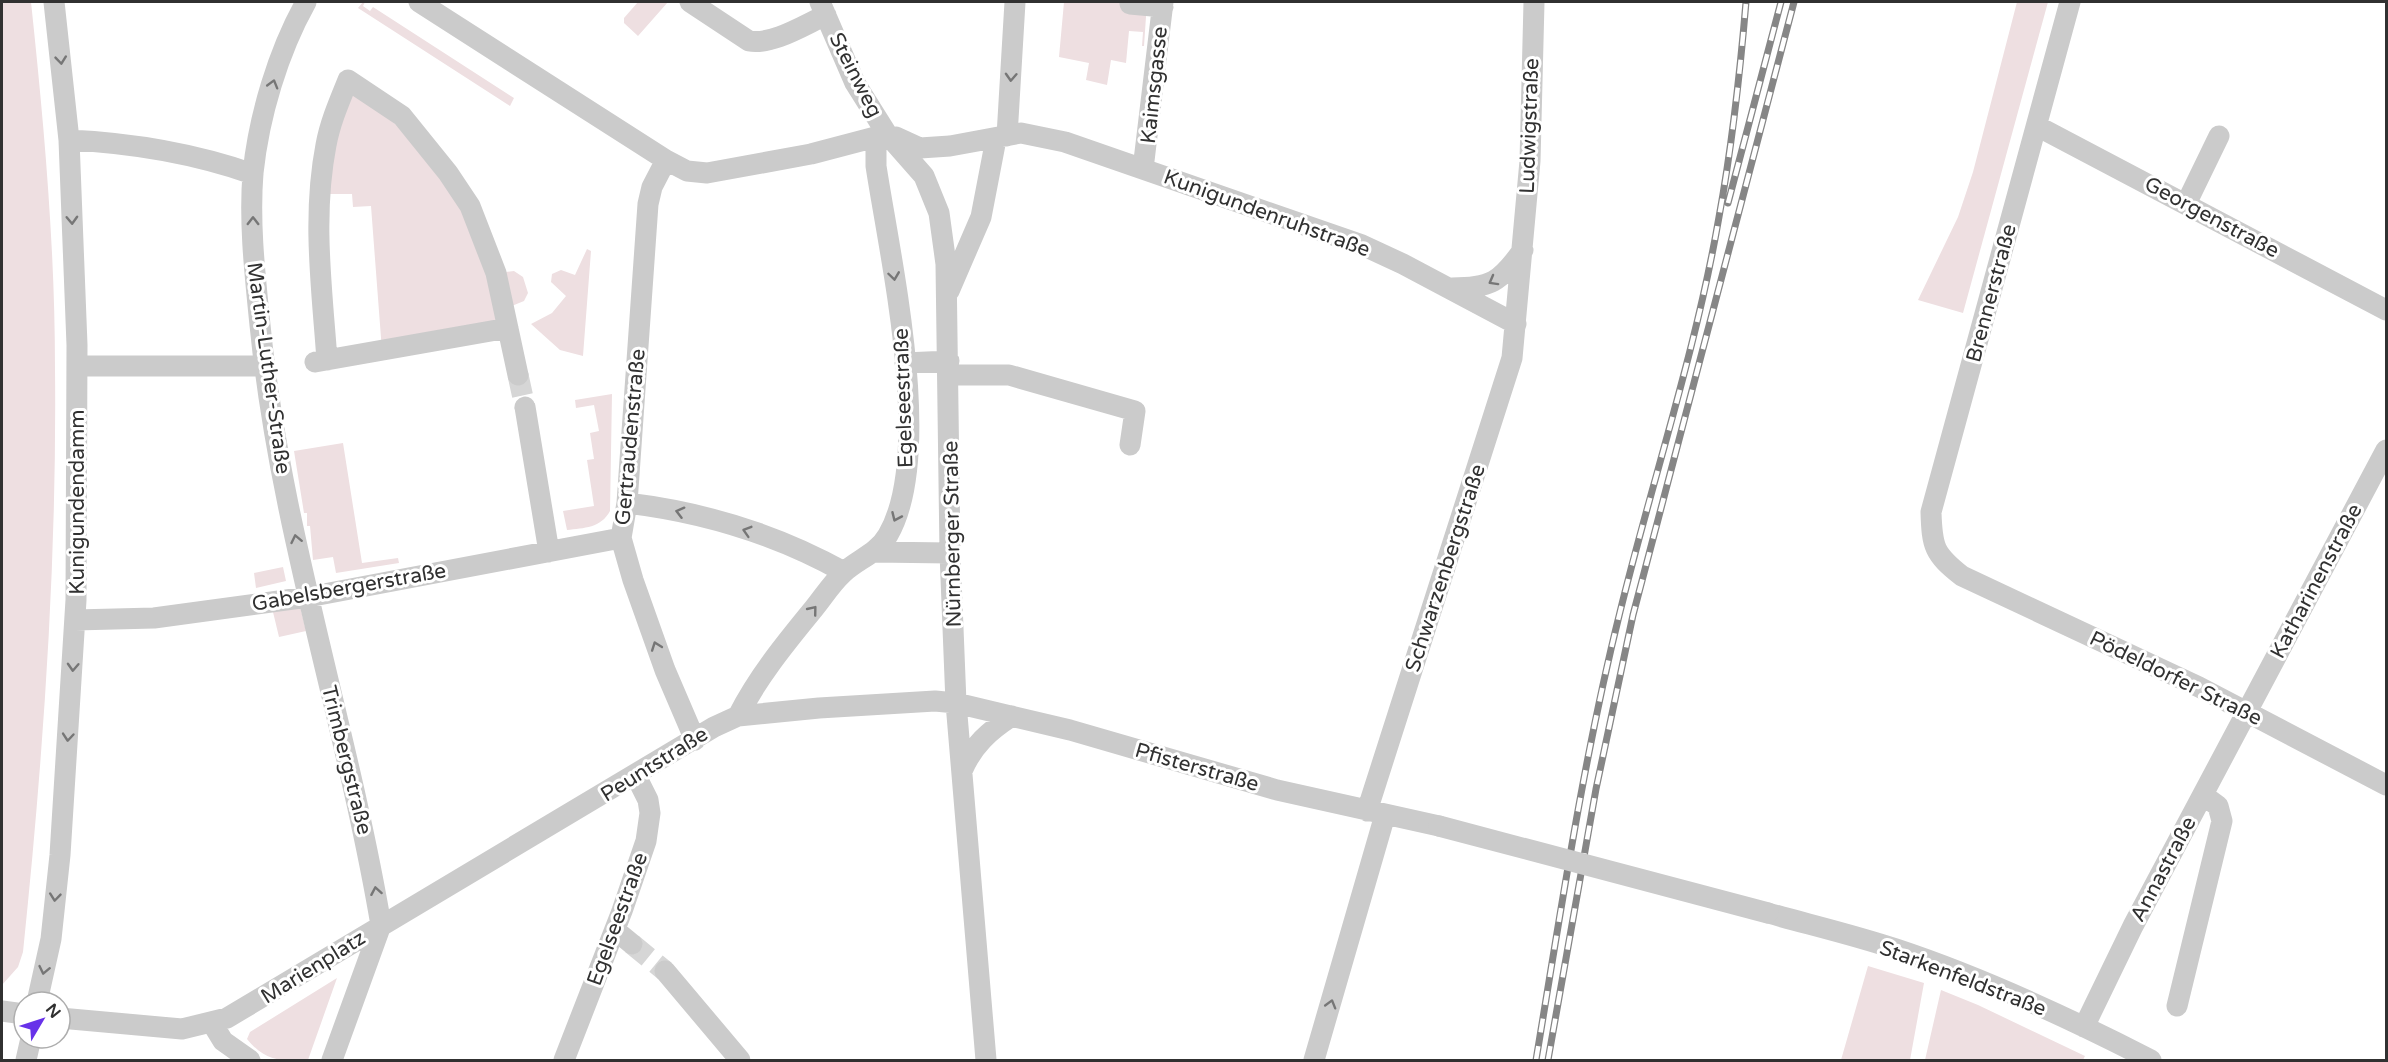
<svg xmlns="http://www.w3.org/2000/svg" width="2388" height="1062" viewBox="0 0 2388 1062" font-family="'Varela Round',sans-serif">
  <rect width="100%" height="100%" fill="#fff"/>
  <path fill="#eedfe1" d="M2 2H31C44 124 55 246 55 369 57 564 43 759 23 952L18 967 2 985Z
    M363 2H365L363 6 370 11 373 7 514 98 510 106 358 8Z
    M638 2H668L638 36 624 23V18Z
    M1064 2H1147L1144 46H1142L1143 32 1129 31 1126 63 1111 60 1107 85 1086 80 1089 63 1059 57Z
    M2017 2H2048L1963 313 1918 300 1958 217 1973 172Z
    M348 80 448 173 496 273 514 271 523 277 528 293 524 301 504 309 508 328 382 351 371 206 353 207 352 194H320Z
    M587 249 591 251 583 356 560 350 531 324 552 313 566 296 551 282 552 274 561 270 575 275Z
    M612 394 610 511C601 528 584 528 567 530L563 511 594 506 587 460 594 459 590 433 599 431 594 405 576 408 575 400Z
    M343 443 362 563 398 558 399 563 336 573 333 557 313 560 310 526H307V513H304L294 451Z
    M283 567 286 581 256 588 254 573Z
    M300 606 306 631 279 637 273 612Z
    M1868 966 1924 983 1910 1060H1841Z
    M337 978 308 1060C280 1061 266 1062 247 1039L250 1032Z
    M1941 990 1978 1005 2085 1056 2083 1060H1925Z"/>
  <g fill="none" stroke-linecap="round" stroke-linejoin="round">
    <path stroke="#d6d6d6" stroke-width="21" stroke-dasharray="21 10" stroke-linecap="butt" d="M518 375 525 407
      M632 944 665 971"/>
    <path stroke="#cbcbcb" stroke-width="21" d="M306 2C278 52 259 116 253 173 249 223 255 275 260 325 280 529 347 724 381 925
      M419 2 666 160 687 171 707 173 811 154 887 134
      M690 2 749 41C773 45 804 25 826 15
      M820 2 855 83 887 134 924 176 939 213 946 264 950 553 956 703 986 1060
      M2070 2 1931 512C1932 547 1934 554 1962 576L2199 687 2386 785
      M1130 4 1163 7
      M2037 126 2386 310
      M1007 136 1015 2
      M896 137 920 148 950 146 1021 133 1065 142 1362 245 1403 264 1516 324
      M69 140C133 143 193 153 253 174
      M666 160 652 187 648 204 627 503 621 538 633 580 665 670 695 740
      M1143 169 1163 2
      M2186 204 2219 136
      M1452 288C1491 288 1500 282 1523 250
      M949 291 981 217 996 139
      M327 360C322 289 312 217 326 145 330 123 339 102 348 80L402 116 448 173 470 206 496 273 518 375
      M315 362 508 328
      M905 363 949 361
      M77 366H264
      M949 375H1009L1135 411 1130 445
      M525 407 549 552
      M627 503C702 512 778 535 844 572
      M874 552 950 553
      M75 620 154 618 308 597 621 538
      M738 716C758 677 784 645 811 612 822 599 831 584 843 573 858 559 877 554 888 535 935 454 890 258 876 166V146L887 134
      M962 771C973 745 989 731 1012 716
      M1367 811 1512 358 1530 161 1534 2
      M1768 913C1811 925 1854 935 1896 949 1984 978 2069 1018 2151 1060
      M615 930 632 944
      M665 971 740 1060
      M37 1002 51 939 60 855 76 600 77 345 69 140 54 2
      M2177 1006 2222 821 2218 806 2203 795
      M2 1011 24 1014
      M60 1018 182 1029 227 1018 714 727 738 716 819 708 935 701 956 703 1070 730 1277 790 1439 826
      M212 1023 223 1041 250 1060
      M2084 1027 2133 926 2386 450
      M26 1060 31 1038
      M332 1060 381 925
      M564 1060 622 911 646 841 650 813 648 800 636 776
      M1314 1060 1385 815"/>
    <g stroke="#868686" stroke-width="7">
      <path id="rail" d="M1728 203 1781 2
        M1536 1060C1561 911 1583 760 1620 612 1652 481 1696 351 1719 217 1732 146 1740 73 1746 2
        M1548 1060 1596 789 1633 615 1794 2"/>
    </g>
    <use href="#rail" stroke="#fff" stroke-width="4.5" stroke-dasharray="14" stroke-linecap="butt"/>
    <path stroke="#cbcbcb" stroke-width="21" d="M1439 826 1768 913"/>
  </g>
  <defs><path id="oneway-chevron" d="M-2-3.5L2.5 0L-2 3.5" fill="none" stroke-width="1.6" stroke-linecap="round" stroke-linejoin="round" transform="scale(1.5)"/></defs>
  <g stroke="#767676">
    <use href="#oneway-chevron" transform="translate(61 60) rotate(84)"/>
    <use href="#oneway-chevron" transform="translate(1011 77) rotate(93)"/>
    <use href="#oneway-chevron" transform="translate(273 84) rotate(-74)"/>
    <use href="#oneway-chevron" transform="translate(72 220) rotate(88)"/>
    <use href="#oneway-chevron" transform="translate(253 221) rotate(-90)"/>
    <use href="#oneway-chevron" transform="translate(894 276) rotate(82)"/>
    <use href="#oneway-chevron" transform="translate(1493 281) rotate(151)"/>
    <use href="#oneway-chevron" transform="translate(680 512) rotate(-165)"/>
    <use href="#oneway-chevron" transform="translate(896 517) rotate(114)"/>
    <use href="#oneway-chevron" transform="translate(747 531) rotate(-163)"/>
    <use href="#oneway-chevron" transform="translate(296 539) rotate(-102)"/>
    <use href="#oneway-chevron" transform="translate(813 610) rotate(-51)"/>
    <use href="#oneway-chevron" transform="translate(656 646) rotate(-110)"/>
    <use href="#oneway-chevron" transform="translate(73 667) rotate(93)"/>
    <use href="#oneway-chevron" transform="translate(68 737) rotate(95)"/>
    <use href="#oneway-chevron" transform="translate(376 891) rotate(-100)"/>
    <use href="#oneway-chevron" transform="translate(55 897) rotate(96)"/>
    <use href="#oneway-chevron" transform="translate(44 970) rotate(102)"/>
    <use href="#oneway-chevron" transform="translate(1331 1004) rotate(-74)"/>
  </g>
  <g text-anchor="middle" stroke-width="6" stroke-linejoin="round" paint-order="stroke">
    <g font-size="21" fill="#313131" stroke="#fff">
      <text transform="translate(856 75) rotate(63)" y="7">Steinweg</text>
      <text transform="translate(1154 85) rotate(-84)" y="7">Kaimsgasse</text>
      <text transform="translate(1529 126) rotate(-88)" y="7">Ludwigstraße</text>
      <text transform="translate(1267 213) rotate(20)" y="7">Kunigundenruhstraße</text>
      <text transform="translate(2212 217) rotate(28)" y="7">Georgenstraße</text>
      <text transform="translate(1991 293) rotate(-75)" y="7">Brennerstraße</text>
      <text transform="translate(269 368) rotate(82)" y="7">Martin-Luther-Straße</text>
      <text transform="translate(903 398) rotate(-92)" y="7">Egelseestraße</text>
      <text transform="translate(630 437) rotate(-85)" y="7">Gertraudenstraße</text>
      <text transform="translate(77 502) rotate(-90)" y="7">Kunigundendamm</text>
      <text transform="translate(952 534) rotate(-91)" y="7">Nürnberger Straße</text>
      <text transform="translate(1445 568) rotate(-72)" y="7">Schwarzenbergstraße</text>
      <text transform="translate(2316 581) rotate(-62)" y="7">Katharinenstraße</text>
      <text transform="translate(349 587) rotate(-10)" y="7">Gabelsbergerstraße</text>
      <text transform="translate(2176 678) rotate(26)" y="7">Pödeldorfer Straße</text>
      <text transform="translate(347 760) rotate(76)" y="7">Trimbergstraße</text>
      <text transform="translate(654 764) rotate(-32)" y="7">Peuntstraße</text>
      <text transform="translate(1197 767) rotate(16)" y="7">Pfisterstraße</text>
      <text transform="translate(2163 869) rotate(-62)" y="7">Annastraße</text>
      <text transform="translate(617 919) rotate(-70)" y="7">Egelseestraße</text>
      <text transform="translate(313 967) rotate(-32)" y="7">Marienplatz</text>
      <text transform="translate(1963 978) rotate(21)" y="7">Starkenfeldstraße</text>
    </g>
  </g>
  <rect width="2388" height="1062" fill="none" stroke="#313131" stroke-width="6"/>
  <g transform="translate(42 1020) rotate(51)"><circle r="28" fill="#ffffff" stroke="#adadad" stroke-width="1.5"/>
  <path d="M0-4.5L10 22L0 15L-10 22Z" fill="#6832e9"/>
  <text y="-9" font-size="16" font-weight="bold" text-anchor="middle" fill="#313131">N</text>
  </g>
</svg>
